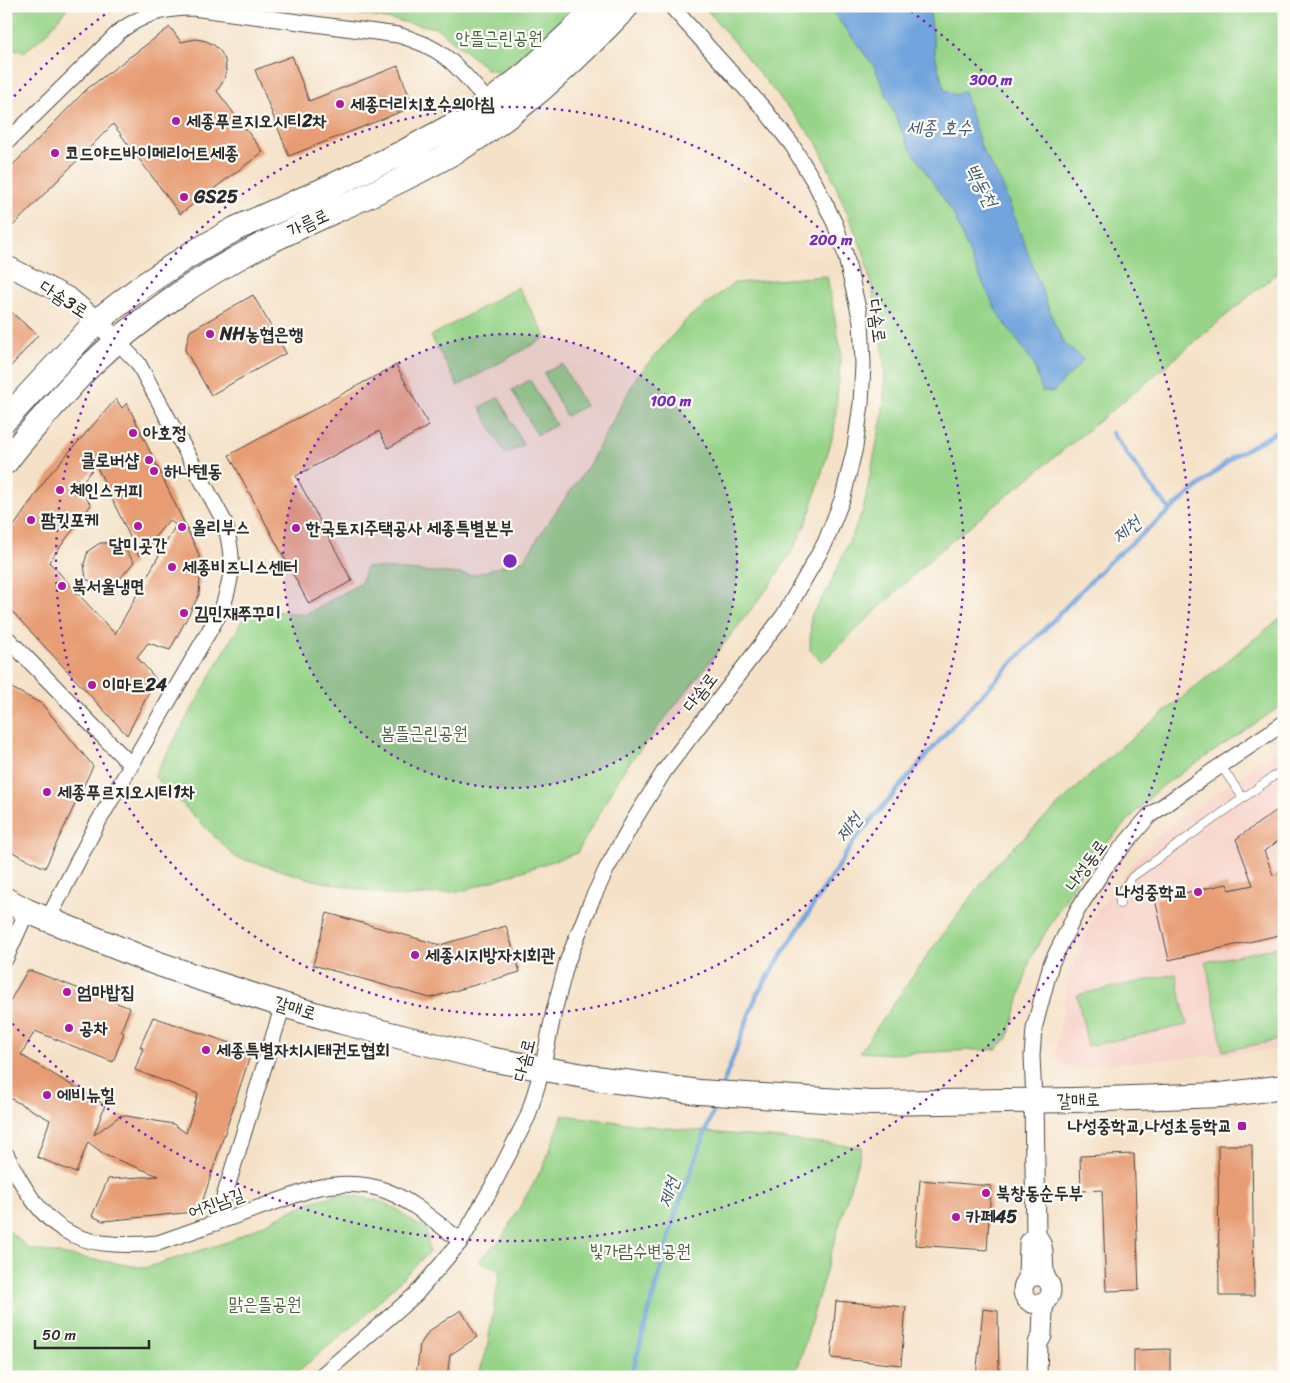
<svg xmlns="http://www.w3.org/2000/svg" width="1290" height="1383" viewBox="0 0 1290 1383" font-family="Sriracha,'Poor Story',sans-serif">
  <rect width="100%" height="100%" fill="#fdfcf7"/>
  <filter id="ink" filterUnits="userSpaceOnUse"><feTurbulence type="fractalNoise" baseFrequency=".02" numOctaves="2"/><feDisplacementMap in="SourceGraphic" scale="10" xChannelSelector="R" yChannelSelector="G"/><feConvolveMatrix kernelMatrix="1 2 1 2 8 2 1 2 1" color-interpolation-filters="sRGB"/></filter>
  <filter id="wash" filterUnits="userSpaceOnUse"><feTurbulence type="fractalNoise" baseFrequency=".0096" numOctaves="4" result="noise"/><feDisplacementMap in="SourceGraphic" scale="20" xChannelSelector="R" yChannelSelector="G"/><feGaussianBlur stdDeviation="1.12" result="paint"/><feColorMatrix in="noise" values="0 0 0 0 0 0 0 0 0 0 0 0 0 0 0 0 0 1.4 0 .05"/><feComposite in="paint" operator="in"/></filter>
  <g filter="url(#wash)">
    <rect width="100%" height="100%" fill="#f5e1c7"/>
    <path fill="#f7d1c7" d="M1284 746V1049L1066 1068 1055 1056 1067 984 1094 916 1129 868 1165 829Z"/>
    <path fill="#97d489" stroke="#61805a" d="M6 6H69L46 34 24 52 6 48Z
      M307 6H582L508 74 487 69 437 28 327 8Z
      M704 6H1284V267L1149 380 937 553 822 662 810 650 811 616 830 585 863 510 883 413 885 374 881 330 864 253 818 144Z
      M827 276 841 352 834 432 808 519 795 546 768 588 624 770 577 853 462 891 400 897 314 880 235 857 154 776 249 608 305 615 361 583 366 567 473 575 525 559 545 527 589 465 637 376 687 319 734 283Z
      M518 287 546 337 458 386 431 336Z
      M562 364 585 406 566 416 544 373Z
      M530 380 556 425 537 435 512 390Z
      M499 397 523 445 505 454 480 407Z
      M1284 615V704L1158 789 1085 866 1031 957 1008 1038 996 1049 892 1054 860 1052 929 953 998 862 1116 751Z
      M1284 946V1039L1223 1051 1206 962Z
      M1176 974 1187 1025 1088 1046 1077 995Z
      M563 1115 658 1127 862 1147 795 1377H478L487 1349 500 1271 478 1261 502 1238 544 1165Z
      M339 1194C359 1197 379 1198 396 1209 407 1216 413 1225 426 1227L429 1252 362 1318 291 1377H6V1228L29 1249 145 1268 230 1241 307 1203Z"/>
    <path fill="#72a4dd" stroke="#4e6884" d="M828 6H929L936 59 944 89 955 95 964 91 981 147 1002 184 1055 325 1064 343 1084 360 1053 392 1042 391 1034 364 997 312 974 265 953 213 907 143 874 66Z"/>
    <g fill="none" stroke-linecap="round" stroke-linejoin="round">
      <path stroke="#72a4dd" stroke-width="4.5" d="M1112 433 1142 475 1170 510
        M722 1087 757 994 856 838 952 726 1106 565 1234 456 1284 428
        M631 1377 677 1209 717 1101"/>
    </g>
    <g id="blocks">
      <path fill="#e79c73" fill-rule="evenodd" d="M170 27 181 42 196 39 206 41 214 45 221 52 225 60 226 70 224 80 217 91 263 152 180 214 113 124 6 233V172L87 89Z
        M292 56 309 101 398 66 413 107 289 156 255 70Z
        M253 295 286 353 211 395 185 350 190 331Z
        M6 308 38 335 6 372Z
        M396 365 429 426 388 448 379 431 296 476 352 581 309 604 229 455Z
        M116 399 122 408 127 403 197 550 201 562 199 595 170 650 148 643 137 657 156 679 127 735 6 605V538L48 476ZM96 465 139 556 169 520 176 525 115 634 49 562 91 505 78 487Z
        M100 543H107L123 547 134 562 119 580 106 586 99 585 86 579 84 564 88 551Z
        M6 685 42 704 93 766 45 868 6 849Z
        M1284 805V837L1264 851 1273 875 1284 873V934L1169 960 1155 899 1227 884 1229 890 1253 885 1236 839Z
        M327 913 440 945 506 926 520 972 430 998 313 965Z
        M27 971H32L130 1008 121 1031 124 1033 113 1062 35 1031 21 1055 105 1105 94 1135 121 1115 173 1124 186 1133 198 1094 135 1070 143 1048 140 1047 153 1017 245 1048 251 1053 201 1206 194 1212 103 1221 92 1216 108 1179 159 1176 105 1155 88 1142 76 1173 37 1157 50 1120 6 1096V1008Z
        M1218 1145H1252L1254 1296H1219Z
        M1134 1154 1139 1290 1106 1291 1102 1190 1081 1191 1080 1156Z
        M920 1180 991 1186 987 1250 915 1245Z
        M836 1301 906 1307 901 1365 831 1358Z
        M983 1309 998 1311 999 1377H976Z
        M461 1310 477 1337 450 1355 447 1377H416L420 1345 429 1331Z
        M1170 1349V1377H1134V1350Z"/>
    </g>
  </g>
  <g filter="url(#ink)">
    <use href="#blocks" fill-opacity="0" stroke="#494642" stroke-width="1"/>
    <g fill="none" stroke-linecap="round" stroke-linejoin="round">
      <g stroke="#494642" stroke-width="9">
        <path id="service" d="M1221 766 1243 798
          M1120 904 1119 895 1132 877 1284 769"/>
      </g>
      <g stroke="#494642" stroke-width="17">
        <path id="minor" d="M6 143 120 31C144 14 162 8 193 8L398 35C446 48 458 67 489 103
          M6 637 131 765
          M48 919 97 824 222 609C234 572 234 560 225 523L138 363 117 341
          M6 958 27 911
          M1034 1101 1032 1056 1034 1029 1051 964 1078 909 1106 866 1149 816 1201 779 1284 723
          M6 1154C44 1230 72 1251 158 1243L315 1188C384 1173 410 1203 461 1241
          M216 1223 283 1005
          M320 1377 416 1294 461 1241 492 1187 528 1116 542 1070 554 1011 567 962 591 902 606 870 634 820 665 770 784 615 825 543 843 497 855 447 861 404 863 364 861 321 845 253 835 224 816 185 792 145 764 109 671 6"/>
      </g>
      <g stroke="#494642" stroke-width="21">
        <path id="tertiary" d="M6 265 70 298 97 321 117 341
          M1034 1101 1036 1235C1048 1250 1040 1262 1046 1279
          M1023 1290a14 14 0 1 1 28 0a14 14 0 1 1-28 0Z
          M1028 1278 1029 1243 1036 1235
          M1037 1377 1038 1343 1042 1336 1043 1309 1046 1301"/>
      </g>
      <g stroke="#494642" stroke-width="26">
        <path id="primary" d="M6 419 97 321 141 287 188 256 235 229 319 192 404 152 461 121 489 103 526 74 599 6
          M6 462C19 443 36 426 51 408 64 394 77 378 91 365 138 319 201 276 260 246 330 211 404 183 471 142 528 106 581 55 627 6
          M6 900 27 911 145 959 202 979 283 1005 342 1022 489 1059 595 1078 699 1092 871 1103 1074 1100 1221 1095 1284 1087"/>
      </g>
      <use href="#service" stroke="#fff" stroke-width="8"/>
      <use href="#minor" stroke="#fff" stroke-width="15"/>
      <use href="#tertiary" stroke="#fff" stroke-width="19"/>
      <use href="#primary" stroke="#fff" stroke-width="24"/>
    </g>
  </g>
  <circle cx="510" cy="561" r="227" fill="#7b2cbf" fill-opacity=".12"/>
  <g fill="none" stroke="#7b2cbf" stroke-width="2.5" stroke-dasharray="2.5 5">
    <circle cx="510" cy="561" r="227"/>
    <circle cx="510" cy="561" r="454"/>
    <path d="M9 102A680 680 0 0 1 115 7M905 7A680 680 0 1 1 9 1020"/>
  </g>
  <g fill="#b5179e" stroke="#fdfcf7" stroke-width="2">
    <circle cx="340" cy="104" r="5"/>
    <circle cx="176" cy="121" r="5"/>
    <circle cx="55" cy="153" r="5"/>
    <circle cx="184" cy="197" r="5"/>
    <circle cx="210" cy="334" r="5"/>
    <circle cx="133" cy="433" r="5"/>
    <circle cx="149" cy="460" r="5"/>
    <circle cx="154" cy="471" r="5"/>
    <circle cx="60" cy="490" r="5"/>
    <circle cx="31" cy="520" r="5"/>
    <circle cx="138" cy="526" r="5"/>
    <circle cx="182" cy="527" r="5"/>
    <circle cx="296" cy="528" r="5"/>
    <circle cx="172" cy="567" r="5"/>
    <circle cx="62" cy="586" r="5"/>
    <circle cx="184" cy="613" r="5"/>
    <circle cx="92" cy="685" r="5"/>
    <circle cx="47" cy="792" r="5"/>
    <circle cx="1198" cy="892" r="5"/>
    <circle cx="415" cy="955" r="5"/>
    <circle cx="67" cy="992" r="5"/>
    <circle cx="69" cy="1028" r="5"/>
    <circle cx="206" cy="1050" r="5"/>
    <circle cx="47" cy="1095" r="5"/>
    <rect x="1237" y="1121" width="10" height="10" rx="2.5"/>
    <circle cx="986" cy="1193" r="5"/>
    <circle cx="956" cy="1217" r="5"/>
  </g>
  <g text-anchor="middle" stroke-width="4.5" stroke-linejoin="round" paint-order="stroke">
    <g font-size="18" fill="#4b5e47" stroke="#fdfcf7">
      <text x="499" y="44">안뜰근린공원</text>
      <text x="424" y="739">봄뜰근린공원</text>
      <text x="640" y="1257">빛가람수변공원</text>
      <text x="265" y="1310">맑은뜰공원</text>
    </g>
    <g font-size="18" font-weight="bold" fill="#2b2b2b" stroke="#fdfcf7" text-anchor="start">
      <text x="350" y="110">세종더리치호수의아침</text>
      <text x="186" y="127">세종푸르지오시티2차</text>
      <text x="65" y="159">코드야드바이메리어트세종</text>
      <text x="194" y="203">GS25</text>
      <text x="220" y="340">NH농협은행</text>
      <text x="143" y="439">아호정</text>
      <text x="139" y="466" text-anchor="end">클로버샵</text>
      <text x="164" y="477">하나텐동</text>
      <text x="70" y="496">체인스커피</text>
      <text x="41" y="526">팜킷포케</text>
      <text x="192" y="533">올리부스</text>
      <text x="306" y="534">한국토지주택공사 세종특별본부</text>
      <text x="138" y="551" text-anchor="middle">달미곳간</text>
      <text x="182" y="573">세종비즈니스센터</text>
      <text x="72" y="592">북서울냉면</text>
      <text x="194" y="619">김민재쭈꾸미</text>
      <text x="102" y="691">이마트24</text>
      <text x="57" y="798">세종푸르지오시티1차</text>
      <text x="1188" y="898" text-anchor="end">나성중학교</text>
      <text x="425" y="961">세종시지방자치회관</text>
      <text x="77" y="998">엄마밥집</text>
      <text x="79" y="1034">공차</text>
      <text x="216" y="1056">세종특별자치시태권도협회</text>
      <text x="57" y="1101">에비뉴힐</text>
      <text x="1232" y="1132" text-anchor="end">나성중학교,나성초등학교</text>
      <text x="996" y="1199">북창동순두부</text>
      <text x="966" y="1223">카페45</text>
    </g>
    <g font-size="18" fill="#2b2b2b" stroke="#fdfcf7">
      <text transform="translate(308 223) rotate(-25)" y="6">가름로</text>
      <text transform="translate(64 299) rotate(33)" y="6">다솜3로</text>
      <text transform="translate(877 321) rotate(82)" y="6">다솜로</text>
      <text transform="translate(700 692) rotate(-52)" y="6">다솜로</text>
      <text transform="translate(1086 865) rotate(-54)" y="6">나성동로</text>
      <text transform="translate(295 1008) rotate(17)" y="6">갈매로</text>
      <text transform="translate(524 1060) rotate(-76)" y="6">다솜로</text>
      <text transform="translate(1078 1100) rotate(-2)" y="6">갈매로</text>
      <text transform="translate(216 1203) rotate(-20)" y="6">어진남길</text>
    </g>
    <g font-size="19" font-style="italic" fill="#475b72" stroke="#fdfcf7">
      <text x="939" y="134">세종 호수</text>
      <text transform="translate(982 185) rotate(62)" y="7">백동천</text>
      <text transform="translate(1126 529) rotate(-40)" y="7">제천</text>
      <text transform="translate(848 827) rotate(-53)" y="7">제천</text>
      <text transform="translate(668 1192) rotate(-71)" y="7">제천</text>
    </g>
  </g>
  <circle cx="510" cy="561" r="8" fill="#7b2cbf" stroke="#fdfcf7" stroke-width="2.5"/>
  <g font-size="15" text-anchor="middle" font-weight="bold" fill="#7b2cbf" stroke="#fdfcf7" stroke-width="4.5" stroke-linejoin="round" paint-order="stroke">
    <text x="991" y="85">300 m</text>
    <text x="831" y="245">200 m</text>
    <text x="671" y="406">100 m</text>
  </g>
  <rect width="1290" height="1383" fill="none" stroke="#fdfcf7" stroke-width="25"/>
  <path d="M35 1340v8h114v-8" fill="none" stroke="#2b2b2b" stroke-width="2.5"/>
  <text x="42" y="1340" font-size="15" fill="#2b2b2b" stroke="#fdfcf7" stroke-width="4" paint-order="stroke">50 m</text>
</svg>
